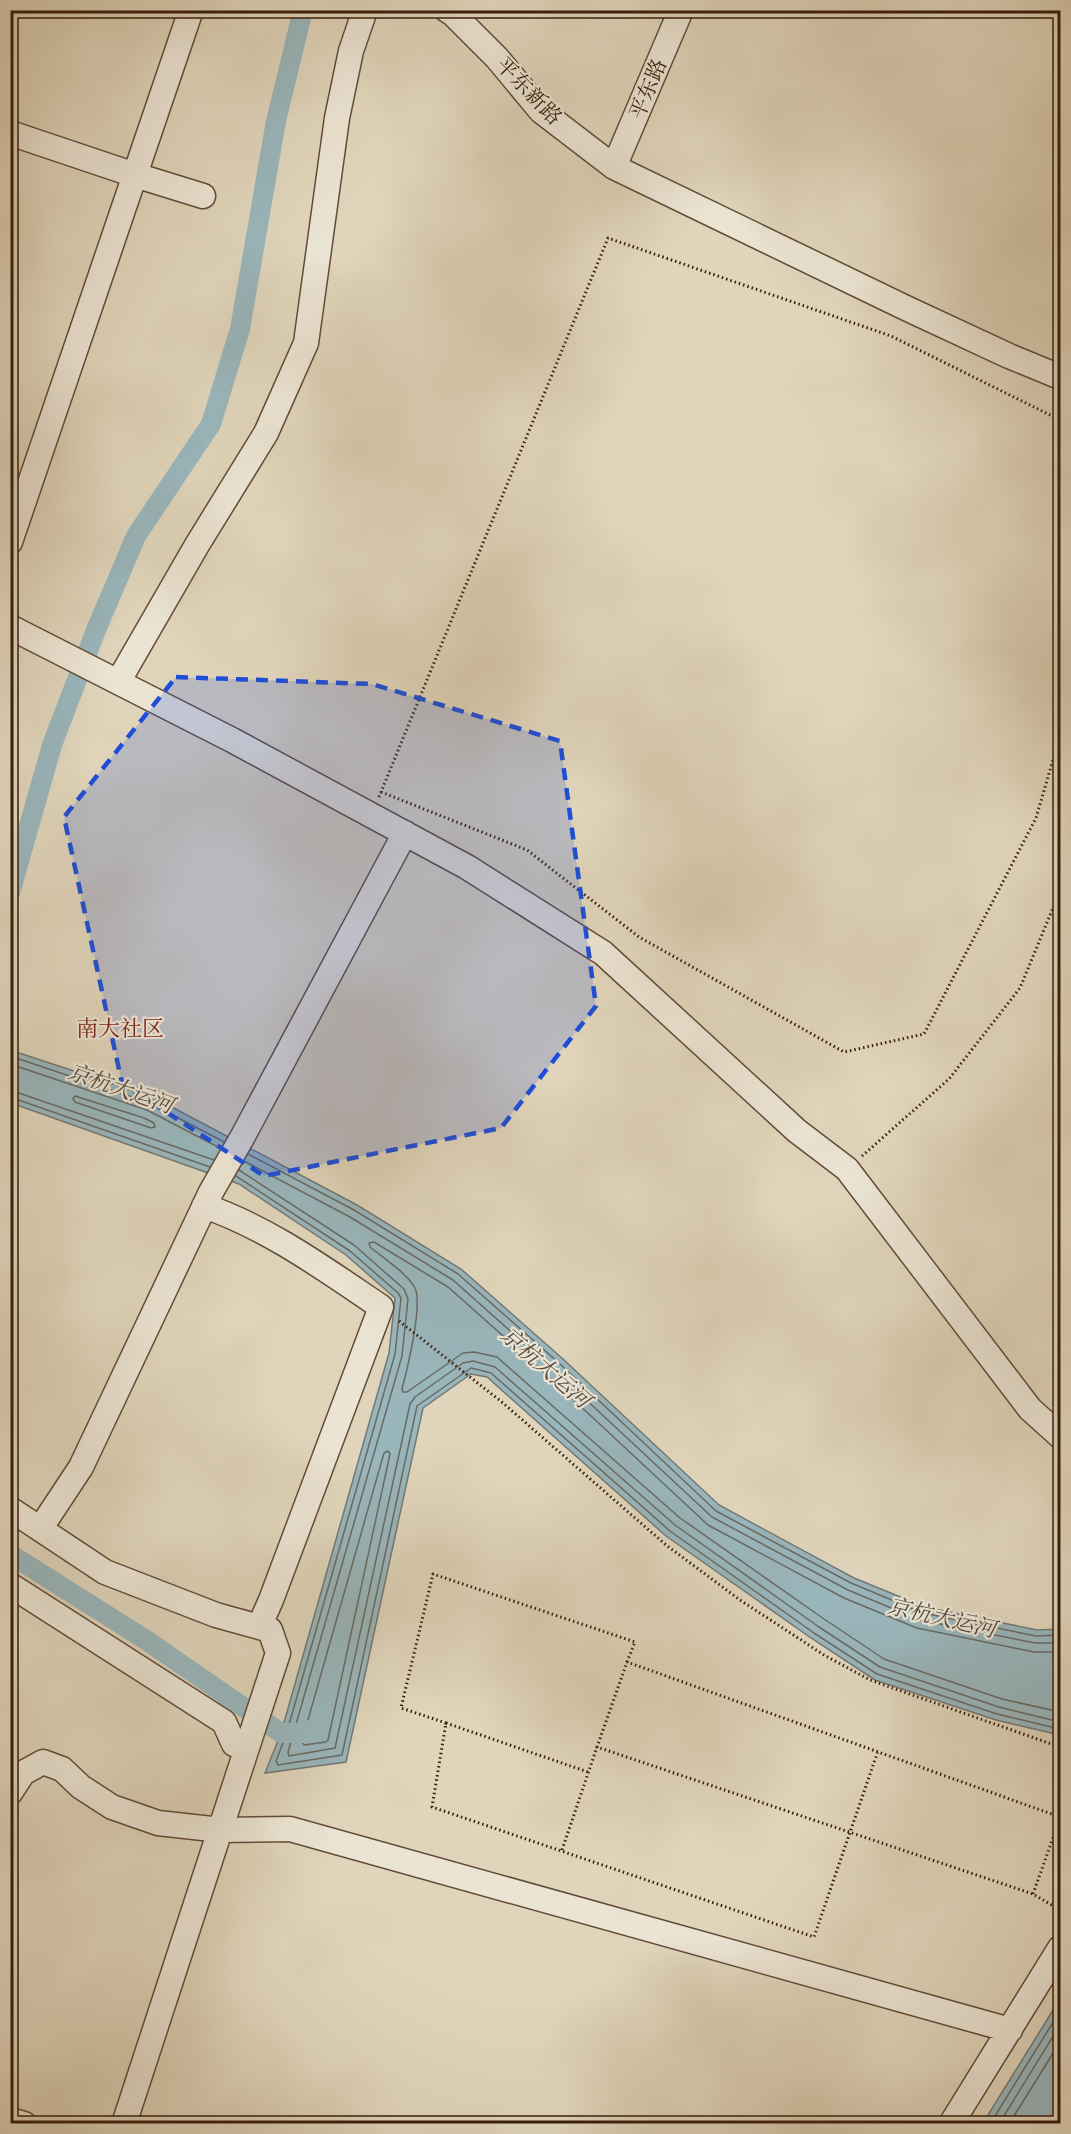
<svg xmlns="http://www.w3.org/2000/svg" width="1071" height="2134" viewBox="0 0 1071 2134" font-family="Cardo,'Noto Serif SC',serif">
  <rect width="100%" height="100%" fill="#e0d5bb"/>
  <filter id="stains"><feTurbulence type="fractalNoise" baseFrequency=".00333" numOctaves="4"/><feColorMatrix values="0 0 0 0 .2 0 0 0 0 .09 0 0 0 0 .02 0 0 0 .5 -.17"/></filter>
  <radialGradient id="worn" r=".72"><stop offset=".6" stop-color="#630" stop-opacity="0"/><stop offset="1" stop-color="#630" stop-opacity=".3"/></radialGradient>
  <path fill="#99b6bc" stroke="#727976" stroke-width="1.5" d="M10 1050 153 1097 357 1205 461 1269 563 1359 719 1505 854 1578 925 1607 1037 1630 1060 1629V1735L996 1720 875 1680 811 1638 666 1536 487 1377 471 1374 423 1408 346 1762 265 1773 281 1733 389 1353 395 1298 346 1255 239 1184 11 1103Z
    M1060 1999V2123H983Z"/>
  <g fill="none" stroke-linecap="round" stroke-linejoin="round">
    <path stroke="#686a64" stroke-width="1.5" d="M10 1056 150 1103 224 1142
      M10 1064 147 1110 220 1148
      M10 1090 214 1160
      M75 1096 144 1118 154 1123 155 1127 151 1128 75 1102 73 1099Z
      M10 1097 210 1167
      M248 1154 354 1210 458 1274 559 1363 716 1511 851 1583 923 1613 1036 1636 1060 1635
      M244 1161 350 1217 453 1280 553 1369 712 1517 848 1590 920 1620 1035 1643H1060
      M239 1170 354 1245 404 1289 408 1299 402 1356 288 1752 289 1756 335 1748 410 1404 415 1397 463 1363 473 1361 495 1367 675 1525 819 1627 880 1667 999 1707 1060 1722
      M236 1176 350 1251 398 1293 401 1298 395 1354 286 1735 276 1761 278 1765 342 1755 417 1406 471 1368 491 1373 670 1531 814 1633 877 1674 997 1714 1060 1729
      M388 1451 390 1454 328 1740 326 1742 304 1745 302 1741 384 1453Z
      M1060 1652H1034L917 1628 844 1598 708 1525 547 1375 448 1287 374 1242 369 1243 370 1247C382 1257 408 1274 415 1288 423 1305 407 1370 402 1389L403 1392H407L463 1353 474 1352 497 1357 680 1518 824 1619 884 1659 1002 1699 1060 1712
      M990 2124 1060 2011
      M999 2124 1060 2025
      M1009 2124 1060 2042"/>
    <path stroke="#99b6bc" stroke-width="20" d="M10 893 52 745 96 630 136 536 211 424 240 329 276 121 303 10
      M10 1554 146 1640 281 1733H304L306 1730"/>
    <g stroke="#614b38" stroke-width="27">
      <path id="minor" d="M447 10 453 14 497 58 541 111 614 167 908 309 1009 356 1060 377
        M10 133 135 175 203 196
        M614 167 681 10
        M10 542 191 10
        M10 627 232 740 467 867 603 953 797 1131 847 1169 1030 1409 1060 1436
        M118 682 197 545 266 433 306 343 337 118 351 51 365 10
        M204 1206C267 1227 326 1270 381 1307L271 1600 259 1627
        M10 1509 105 1572 216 1615 270 1630 278 1653 124 2124
        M40 1529 81 1467 211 1192 243 1136 405 833
        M10 1585 224 1722 234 1744 246 1749
        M10 1793 23 1773 43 1762 62 1769 81 1787 112 1807 158 1823 221 1830 290 1829 1010 2030
        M10 2120 24 2124
        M951 2124 1060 1948"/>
    </g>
    <path stroke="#371d0c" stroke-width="3" stroke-dasharray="1.5 3" stroke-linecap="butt" d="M381 792 527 850 639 937 844 1052 924 1034 1036 818 1060 736
      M379 797 608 238 891 336 1060 420
      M862 1156 949 1079 1020 988 1060 891
      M399 1321 503 1403 666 1545 740 1600 824 1655 870 1680 1060 1747
      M627 1662 635 1642 433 1574 401 1708 446 1723 432 1807 814 1937 878 1751
      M446 1723 588 1772
      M1060 1817 627 1662 597 1747 1033 1894 1060 1910
      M562 1850 597 1747
      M1033 1894 1060 1818"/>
    <use href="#minor" stroke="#ebe4d3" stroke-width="24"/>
  </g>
  <path fill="#1d4ed8" fill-opacity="0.2" stroke="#1d4ed8" stroke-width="4.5" stroke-dasharray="12 8" stroke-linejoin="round" d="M176 677 372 684 560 741 596 1006 501 1128 264 1176 122 1083 64 817Z"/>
  <g text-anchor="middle" stroke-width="4.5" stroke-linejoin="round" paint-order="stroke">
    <g font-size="21" fill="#371d0c" stroke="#ebe4d3">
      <text transform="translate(648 89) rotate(-67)" y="7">平东路</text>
      <text transform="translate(529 91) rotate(46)" y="7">平东新路</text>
    </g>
    <g font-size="22" fill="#7a1f14" stroke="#ebe4d3">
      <text x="120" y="1036">南大社区</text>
    </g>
    <g font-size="22" font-style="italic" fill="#544b41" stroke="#ebe4d3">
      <text transform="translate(121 1088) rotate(19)" y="8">京杭大运河</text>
      <text transform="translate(546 1367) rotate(41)" y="8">京杭大运河</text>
      <text transform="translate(942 1617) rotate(13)" y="8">京杭大运河</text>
    </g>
  </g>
  <rect width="1071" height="2134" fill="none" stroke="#e0d5bb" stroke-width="36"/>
  <rect x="12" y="12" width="1047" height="2110" fill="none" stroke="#371d0c" stroke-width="3"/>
  <rect x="18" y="18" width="1035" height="2098" fill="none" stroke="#371d0c" stroke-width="1.5"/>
  <rect width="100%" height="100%" filter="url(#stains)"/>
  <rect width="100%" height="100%" fill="url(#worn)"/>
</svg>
